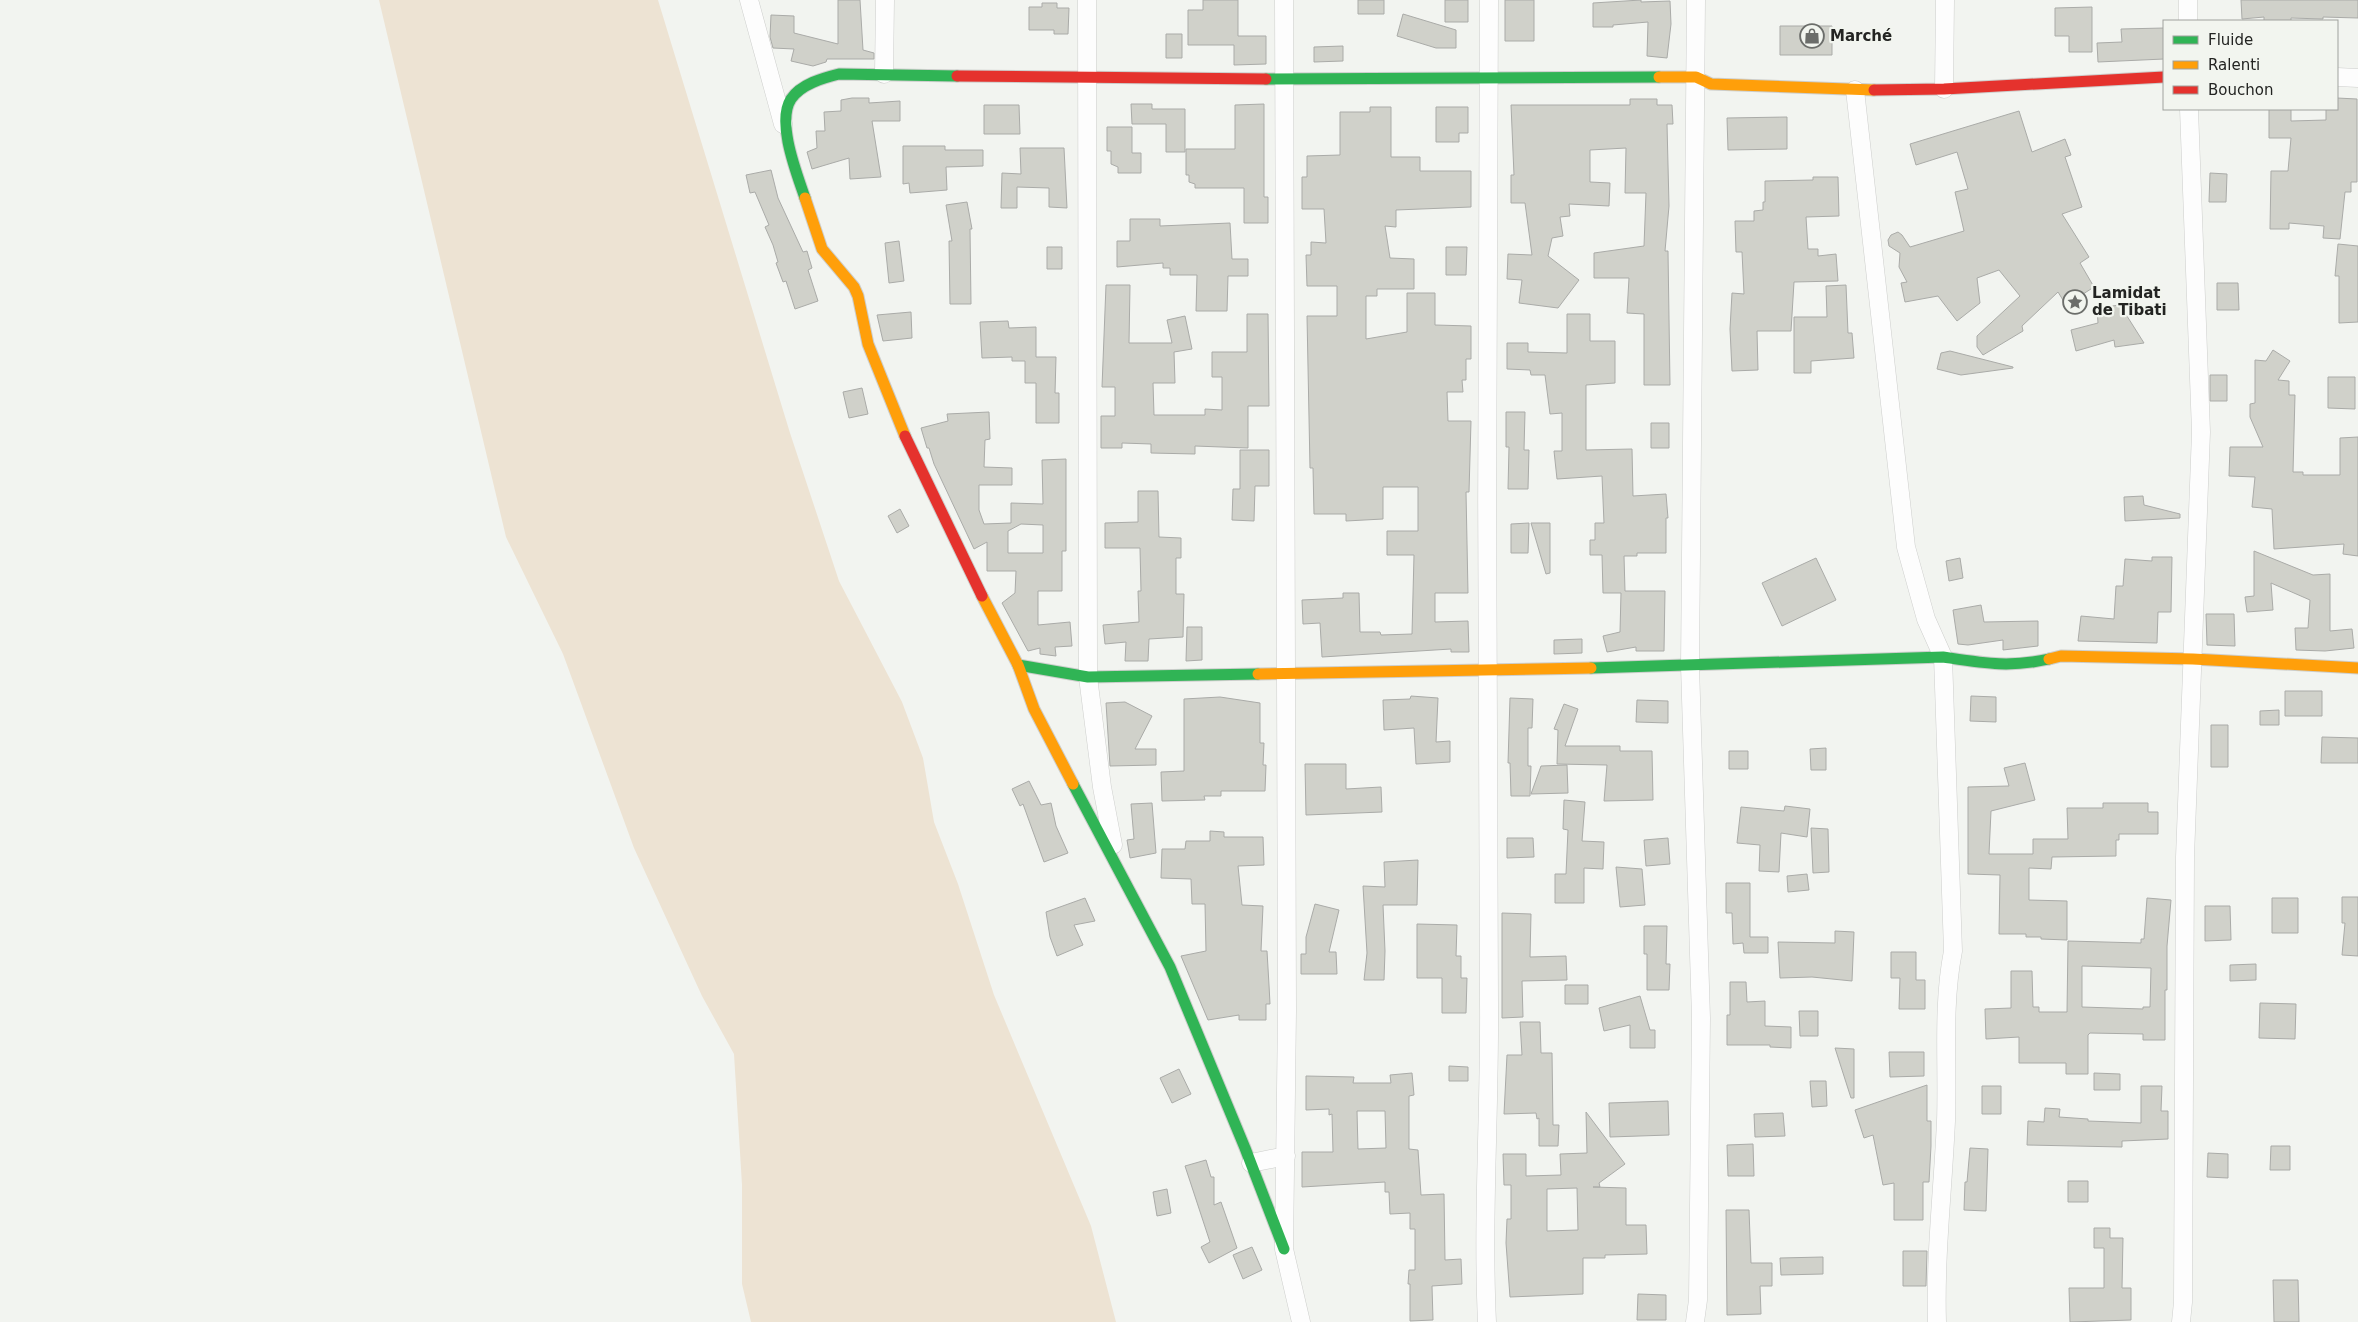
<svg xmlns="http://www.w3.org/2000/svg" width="2358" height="1322" viewBox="0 0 2358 1322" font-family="'DejaVu Sans',sans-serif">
  <rect width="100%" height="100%" fill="#f2f4f0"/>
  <path fill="#ede3d3" d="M379 0H658L790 433 839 581 902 702 923 758 934 822 958 884 994 995 1091 1226 1116 1322H751L742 1284V1185L734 1054 702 996 634 848 563 654 506 537Z"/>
  <path fill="#d0d1ca" stroke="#aaaba8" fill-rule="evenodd" d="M838 0H860L863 50 874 53V59H827L826 62 813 66 791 61 794 49 773 48 770 37 771 15 794 16V33L838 44Z
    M1203 0H1238V36H1266V64L1234 65V45H1188V10H1203Z
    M1358 0H1384V14H1358Z
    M1445 0H1468V22H1445Z
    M1505 0H1534V41H1505Z
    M1641 0V2L1670 1 1671 24 1667 58 1647 56 1648 22 1613 25V27H1593V3Z
    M2241 0H2358V18L2323 17V19L2291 18V21H2264V17L2242 19Z
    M1042 3H1057V8H1069L1068 34H1054V30H1029V7H1042Z
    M2092 7V52H2069V36H2055V8Z
    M1403 14 1456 30V48H1436L1397 36Z
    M1780 26H1832V55H1780Z
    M2164 28V59L2098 62 2097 43 2122 42 2121 29Z
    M1166 34H1182V58H1166Z
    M1343 46V61L1314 62V47Z
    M852 98H869V103L900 101V121H872L881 177 850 179 849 158 812 169 807 152 817 148 816 131H825L824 112 841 111V100Z
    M2337 98 2357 99V182H2351V192H2345L2340 239 2323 238 2324 226 2289 223V229H2270L2271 171H2288L2291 138H2269V109H2291V121L2326 120V109H2337Z
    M1630 99H1657V105H1672L1673 124H1667L1669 206 1665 251H1668L1670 385H1644V314L1627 313 1629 278H1594V253L1644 246 1646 193H1625L1626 148 1590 150V182L1610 183 1609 206 1569 204 1570 216 1560 217 1563 236 1552 238 1548 256 1579 280 1558 308 1519 303 1522 280 1507 279 1508 254 1532 255 1525 203H1511V175H1514L1511 105H1630Z
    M1131 104H1152V109H1185V152H1166V124H1132Z
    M1264 104V197H1268V223H1244V188H1195V184L1189 182V175H1186V149H1235V105Z
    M984 105H1019L1020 134H984Z
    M1370 107H1391V157H1420V171H1471V207L1396 210V227L1385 226 1390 258 1414 259V289H1377V296H1366V339L1407 332V293H1435V325L1471 326V359H1466V380H1462L1463 392H1447L1448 421H1471L1469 492H1466L1468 593H1435V622L1468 621 1469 652H1451V649L1322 657 1320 623 1303 624 1302 600 1343 598V593H1359L1360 632H1380L1381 635 1412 634 1414 555H1387V531H1418V487H1383V519L1346 521V514H1314L1313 468H1310L1307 316H1337V286H1307L1306 255H1311V242L1326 243 1324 209H1302V177H1307V156L1340 155V112H1370Z
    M1436 107H1468V133H1459V142H1436Z
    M2019 111 2032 152 2065 139 2071 155 2065 157 2082 207 2062 214 2089 257 2080 263 2094 287 2066 305 2058 292 2022 326 2023 331 1983 355 1977 347V336L2020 296 1999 270 1977 278 1980 303 1957 321 1938 296 1905 302 1901 283 1907 282 1899 267 1900 253 1889 246 1888 240 1891 235 1898 232 1902 235 1910 247 1964 231 1955 192 1968 189 1957 152 1916 165 1910 144Z
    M1787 117V149L1728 150 1727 118Z
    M1107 127H1132V153H1141V173H1118V167L1111 164V151H1107Z
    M903 146H945V150H983V166L946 167 947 190 910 193 909 183 903 184Z
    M1020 148H1064L1067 208 1049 207V188L1017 187V208H1001L1002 173 1021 174Z
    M771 170 778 198 803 252 807 251 812 268 808 270 818 301 795 309 786 281 783 282 776 263 778 262 773 245 765 227 769 225 755 192 750 193 746 175Z
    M2210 173 2227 174 2226 202H2209Z
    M1813 177H1838L1839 216 1806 217 1808 249H1818V256L1836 254 1838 281 1794 282 1791 331H1757L1758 370 1732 371 1730 329 1732 293 1744 294 1742 252H1736L1735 221H1754V211L1763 210V202H1765V181L1813 180Z
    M967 202 972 229H970L971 304H950L949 241H952L946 205Z
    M1130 219H1160V226L1230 223 1232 259H1248V276H1228L1227 311H1196L1197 275H1170V268H1163V263L1117 267V241H1130Z
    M899 241 904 281 889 283 885 243Z
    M2338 244 2358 246V322L2339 323V276H2335Z
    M1047 247H1062V269H1047Z
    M1446 247H1467L1466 275H1446Z
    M2217 283H2238L2239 310H2217Z
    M1106 285H1130L1129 343H1172L1167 320 1185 316 1192 349 1174 352 1175 383H1153L1154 415H1205V409L1222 410V377H1212V352H1247V314H1268L1269 406H1248V448L1195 446V454L1151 453V444L1122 443V448H1101V416H1115V387H1102Z
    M1846 285 1848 333H1852L1854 358 1811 361V373H1794V317H1827L1826 286Z
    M2120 305 2144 343 2115 347 2114 340 2076 351 2071 330 2098 323 2097 308Z
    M911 312 912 338 883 341 877 315Z
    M1567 314H1590V341H1615V383L1586 385V450L1632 449 1633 496 1666 494 1668 518H1666V553H1637V556H1624L1625 591H1665L1664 651H1636V647L1607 652 1603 636 1620 632 1621 593H1603L1602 555H1590V540H1595V523H1604L1602 476 1557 479 1554 451H1562V413L1550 414 1545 375H1531L1530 370 1507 369V343H1528V352L1567 353Z
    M1008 321 1009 328 1036 327V357H1056L1055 393H1059V423H1036V383H1025V361H1012V357L982 358 980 322Z
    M2273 350 2290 361 2278 380 2289 381V395H2295L2293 472H2303V475H2340V438L2358 437V556L2343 554 2344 544 2274 549 2272 509 2252 507 2255 477 2229 476 2230 447H2263L2250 417V404L2255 403V360L2266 361Z
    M1950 351 2013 367V368L1961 375 1937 369 1941 353Z
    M2210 375H2227V401H2210Z
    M2328 377H2355V409L2328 408Z
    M862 388 868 414 849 418 843 392Z
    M989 412 990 439 985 440 984 467 1012 468V485H979V510L984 524 1011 523V503L1043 504 1042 460 1066 459V551H1062V591H1038V625L1070 622 1072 646 1055 647 1056 656 1040 654V648L1028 651 1002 603 1015 593 1016 571H987V542L974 549 934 464 929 448H927L921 428 948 421 947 414ZM1021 524 1043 525V553H1008V531Z
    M1506 412H1525L1524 450H1529L1528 489H1508L1509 447H1506Z
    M1651 423H1669V448H1651Z
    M1240 450H1269V486H1255L1254 521 1232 520 1233 489H1240Z
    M1138 491H1158L1159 537 1181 538V558H1176V594H1184L1183 637 1149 639 1148 661H1125L1126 642 1105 644 1103 625 1139 622 1138 591H1141L1140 548H1105V523L1138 522Z
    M2143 496 2144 505 2180 514V518L2125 521 2124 497Z
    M900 509 909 526 897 533 888 516Z
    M1529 523 1528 553H1511V524Z
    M1531 523H1550V573L1546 574Z
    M2254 551 2313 575 2330 574V631L2352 629 2354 648 2325 651 2296 650 2295 628H2308L2310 600 2271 583 2273 610 2247 612 2245 597 2254 596Z
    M2152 557H2172L2171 612H2158L2157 643 2078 641 2081 616 2114 619 2116 586H2123L2125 559 2152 561Z
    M1816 558 1836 600 1782 626 1762 583Z
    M1960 558 1963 578 1949 581 1946 561Z
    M1981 605 1984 622 2038 621V646L2003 650V640L1968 645 1958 644 1953 610Z
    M2206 614H2234L2235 646 2207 645Z
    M1187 627H1202V660L1186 661Z
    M1582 639V653L1554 654V640Z
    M2285 691H2322V716H2285Z
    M1411 696 1438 698 1436 742 1450 741V762L1416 764 1414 728 1384 730 1383 700 1410 699Z
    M1971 696 1996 697V722L1970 721Z
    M1220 697 1260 703V743H1264L1263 765H1266L1265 791H1221V796H1204L1205 800 1162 801 1161 772 1184 771V699Z
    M1510 698 1533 699 1532 728H1528V766H1531L1530 796H1511L1510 763H1508Z
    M1637 700 1668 701V723L1636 722Z
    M1125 702 1152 716 1135 749H1156V765L1110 766 1106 703Z
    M1564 704 1578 709 1565 746H1620V751H1652L1653 800 1604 801 1607 765 1557 764 1558 730 1554 729Z
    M2279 710V725H2260V711Z
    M2211 725H2228V767H2211Z
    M2322 737 2358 738V763H2321Z
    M1826 748V770H1811L1810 749Z
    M1729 751H1748V769H1729Z
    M2025 763 2035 800 1991 811 1989 854H2033V839H2068L2067 808H2103V803H2148V812H2158V834H2119V840H2116V856L2052 857 2051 869 2029 868V900L2067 901V940L2041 939V937H2026V934H1999L2000 875 1968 874V787L2009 786 2004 768Z
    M1305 764H1346V789L1381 787 1382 812 1306 815Z
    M1567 765 1568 793 1531 794 1541 766Z
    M1029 781 1041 805 1051 803 1056 826 1068 853 1044 862 1023 804 1020 806 1012 789Z
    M1564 800 1585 802 1582 841 1604 842 1603 869 1584 868V903H1555V874H1566L1568 830 1563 829Z
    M1152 803 1156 853 1130 858 1127 840 1134 839 1131 804Z
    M1785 806 1810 809 1807 837 1781 833 1779 872 1759 871 1760 845 1737 843 1741 807 1784 811Z
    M1811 828 1828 829 1829 872 1813 873Z
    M1210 831 1224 832V837H1263L1264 865 1238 866 1242 905 1263 906 1261 951H1267L1269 985 1270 1004H1266V1020H1239V1015L1208 1020 1181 956 1206 951 1205 904H1192L1191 879 1161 878 1162 849H1185L1186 841H1210Z
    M1507 838H1533L1534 857 1507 858Z
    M1668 838 1670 864 1646 866 1644 840Z
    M1418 860 1417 905H1383L1385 951 1384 980H1364L1367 953 1363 886 1385 887 1384 862Z
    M1616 867 1642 869 1645 905 1620 907Z
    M1807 874 1809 890 1788 892 1787 876Z
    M1726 883H1750V937H1768V953H1744L1743 943 1733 944 1732 913H1726Z
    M2342 897H2358V956L2342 955 2345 923H2342Z
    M1085 898 1095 921 1074 925 1083 945 1057 956 1050 937 1046 912Z
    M2147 898 2171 900 2167 946V990H2165V1040H2143V1034L2090 1033 2088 1035V1074H2066V1063H2019V1037L1986 1039 1985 1009 2011 1008V971H2032L2033 1007H2039V1012H2067L2068 941 2141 943V939H2144ZM2082 966 2151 968 2150 1007H2143V1009L2082 1007Z
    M2272 898H2298V933H2272Z
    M1315 904 1339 910 1329 952H1336L1337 974H1301V954H1306V937Z
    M2205 906H2230L2231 940 2205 941Z
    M1502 913 1531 914 1530 957 1566 956 1567 980 1522 981 1523 1017 1502 1018Z
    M1417 924 1457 925 1456 956H1461V978H1467L1466 1013H1442V978H1417Z
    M1644 926H1667L1666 964H1670L1669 990H1647V954H1644Z
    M1835 931 1854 932 1852 981 1812 977 1780 978 1778 942 1835 943Z
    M1891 952H1916V980H1925V1009H1899L1900 978H1891Z
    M2256 964V980L2230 981V965Z
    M1730 982H1746L1747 1002 1765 1001V1026L1791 1027V1048L1770 1047V1045H1727V1015H1730Z
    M1565 985H1588V1004H1565Z
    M1640 996 1650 1030H1655V1048H1630V1025L1604 1031 1599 1008Z
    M2260 1003 2296 1004 2295 1039 2259 1038Z
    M1799 1011H1818V1036H1800Z
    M1520 1022H1540L1541 1053H1552L1553 1125H1559L1558 1146H1539V1118L1537 1119 1536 1113 1504 1114 1507 1055H1522Z
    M1835 1048 1854 1049V1098H1851Z
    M1889 1052H1924V1076L1890 1077Z
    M1449 1066 1468 1067V1081H1449Z
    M1179 1069 1191 1094 1172 1103 1160 1078Z
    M1412 1073 1414 1095 1409 1096V1149L1418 1150 1421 1195 1444 1194 1445 1260 1461 1259 1462 1284 1432 1286 1433 1320 1410 1321V1284H1408L1409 1270H1415V1229H1410V1213L1390 1214 1389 1192H1385V1182L1302 1187V1152H1333L1332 1114 1329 1115V1109L1306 1110V1076L1354 1077 1353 1083H1391L1390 1075ZM1357 1111H1385L1386 1148 1358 1149Z
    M2094 1073 2120 1074V1090H2094Z
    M1810 1081H1826L1827 1106 1812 1107Z
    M1927 1085V1121H1931V1146L1929 1182H1923V1220H1894V1183L1883 1185 1873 1135 1864 1138 1855 1110Z
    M1982 1086H2001V1114H1982Z
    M2141 1086H2162L2161 1111H2168V1139L2122 1141V1147L2027 1145 2028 1121 2044 1122 2045 1108 2060 1109 2059 1117 2088 1119V1121L2141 1123Z
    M1668 1101 1669 1135 1610 1137 1609 1103Z
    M1586 1112 1625 1164 1599 1183 1600 1187H1593L1626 1188V1225H1646L1647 1254 1605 1255V1258H1583V1294L1510 1297 1506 1243 1507 1219H1511V1185H1504L1503 1154H1526V1176L1561 1175 1560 1154 1587 1153ZM1577 1188 1578 1230 1547 1231V1189Z
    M1783 1113 1785 1136 1755 1137 1754 1114Z
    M1753 1144 1754 1176H1728L1727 1145Z
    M2271 1146H2290V1170H2270Z
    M1970 1148 1988 1149 1986 1211 1964 1210 1965 1182H1967Z
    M2208 1153 2228 1154V1178L2207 1177Z
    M1206 1160 1211 1177H1214V1205L1221 1202 1237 1248 1209 1263 1201 1247 1210 1242 1185 1166Z
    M2068 1181H2088V1202H2068Z
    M1167 1189 1171 1213 1157 1216 1153 1192Z
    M1726 1210H1749L1751 1263H1772V1286H1760L1761 1314 1727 1315Z
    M2094 1228H2110V1238H2123L2122 1288H2131V1320L2070 1322 2069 1288H2104V1248H2094Z
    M1252 1247 1262 1270 1243 1279 1233 1255Z
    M1903 1251H1927L1926 1286H1903Z
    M1823 1257V1274L1781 1275 1780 1258Z
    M2273 1280H2298L2299 1322H2274Z
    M1638 1294 1666 1295V1320H1637Z"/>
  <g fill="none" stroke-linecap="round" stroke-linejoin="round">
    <g stroke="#cdcecc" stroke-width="19">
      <path id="street" d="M749 0 783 124
        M1087 0 1088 677 1102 787 1113 845
        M1284 0 1287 1011 1284 1249 1301 1322
        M2188 21V0
        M884 74 885 0
        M2337 77 2358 78
        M1944 89 1945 0
        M1855 90 1906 547 1926 619 1943 657 1953 951C1942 1007 1948 1064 1946 1121 1943 1188 1935 1255 1937 1322
        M1251 1163 1286 1156
        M1487 1322C1482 1216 1490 1109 1489 1003 1486 669 1487 334 1489 0
        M1695 1322 1698 1300 1701 1018 1690 666 1696 0
        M2181 1322 2183 1302 2185 857 2201 432 2189 109"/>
    </g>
    <g stroke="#cdcecc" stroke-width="13">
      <path id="fast" d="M1266 79 1659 77
        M805 198C797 174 776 122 791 99 801 84 823 78 839 74L957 76
        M1018 665 1088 677 1258 674
        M1591 668 1943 657C1983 663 2009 668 2049 659
        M1073 784 1170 967 1245 1148 1284 1249"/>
    </g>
    <g stroke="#cdcecc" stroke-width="13">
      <path id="slow" d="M1659 77H1696L1711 84 1874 90
        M805 198 822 249 854 287 858 296 868 344 905 436
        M982 596 1018 665 1034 709 1073 784
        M2049 659 2061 656 2193 659 2358 668
        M1258 674 1591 668"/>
    </g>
    <g stroke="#cdcecc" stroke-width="13">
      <path id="jam" d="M957 76 1266 79
        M1874 90 1944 89 2164 77
        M905 436 982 596"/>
    </g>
    <use href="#street" stroke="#fdfdfd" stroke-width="18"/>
    <use href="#fast" stroke="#30b455" stroke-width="11"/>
    <use href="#slow" stroke="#ff9f0a" stroke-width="11"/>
    <use href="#jam" stroke="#e5322d" stroke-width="11"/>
  </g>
  <defs>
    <g id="shop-ring" transform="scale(1.25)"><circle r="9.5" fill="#f2f5ef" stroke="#6b6d6a" stroke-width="1.5"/><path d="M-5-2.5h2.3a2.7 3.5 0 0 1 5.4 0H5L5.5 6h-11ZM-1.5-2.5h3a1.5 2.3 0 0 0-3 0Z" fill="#6b6d6a"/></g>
    <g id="sight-ring" transform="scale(1.25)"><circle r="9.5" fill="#f2f5ef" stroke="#6b6d6a" stroke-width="1.5"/><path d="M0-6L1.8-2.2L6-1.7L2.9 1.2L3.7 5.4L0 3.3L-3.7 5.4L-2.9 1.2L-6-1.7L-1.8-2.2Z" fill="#6b6d6a"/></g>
  </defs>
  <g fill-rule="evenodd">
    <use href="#shop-ring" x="1812" y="36"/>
    <use href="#sight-ring" x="2075" y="302"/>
  </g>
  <g text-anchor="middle" stroke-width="4.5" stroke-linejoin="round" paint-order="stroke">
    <g font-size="15" font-weight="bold" fill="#232422" stroke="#f2f5ef" text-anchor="start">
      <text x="1830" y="41">Marché</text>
      <text x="2092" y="298">Lamidat<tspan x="2092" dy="17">de Tibati</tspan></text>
    </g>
  </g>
  <rect x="2163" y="20" width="175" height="90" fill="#f2f5ef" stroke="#9fa19d"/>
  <rect x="2173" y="36" width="25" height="8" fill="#30b455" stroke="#9fa19d"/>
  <text x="2208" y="45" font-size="15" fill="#232422">Fluide</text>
  <rect x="2173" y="61" width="25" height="8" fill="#ff9f0a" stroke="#9fa19d"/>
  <text x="2208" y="70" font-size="15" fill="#232422">Ralenti</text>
  <rect x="2173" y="86" width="25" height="8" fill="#e5322d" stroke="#9fa19d"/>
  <text x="2208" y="95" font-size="15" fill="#232422">Bouchon</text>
</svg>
